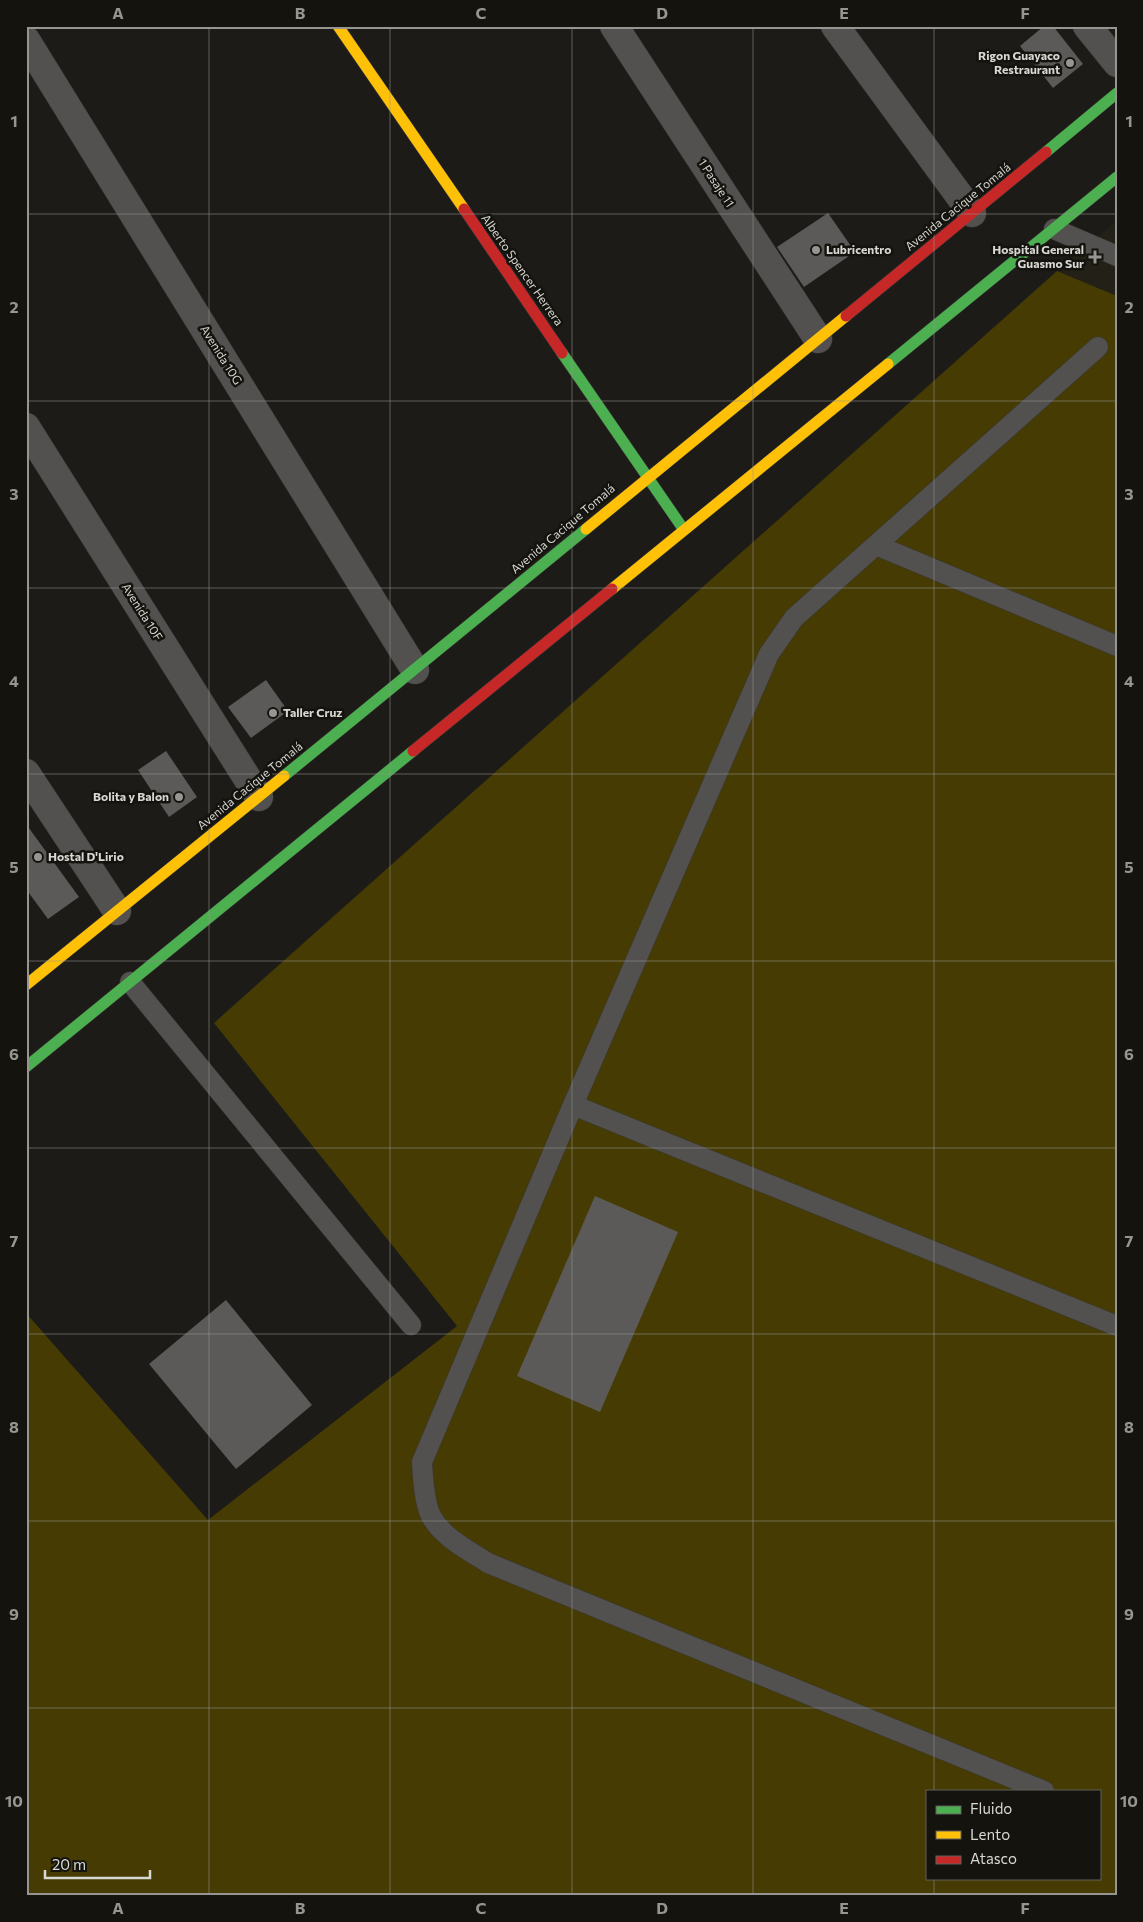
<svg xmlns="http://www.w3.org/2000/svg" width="1143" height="1922" viewBox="0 0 1143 1922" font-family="Commissioner,sans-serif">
  <rect width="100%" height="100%" fill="#1c1b18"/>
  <path fill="#232117" d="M1117 221V296L1057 271Z"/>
  <path fill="#463c03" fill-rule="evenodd" d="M1057 271 1117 296V1896H26V1313L208 1520 457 1326 214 1023ZM927 1791H1099V1878H927Z"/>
  <path fill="#5b5a58" d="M1044 26H1053L1083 64 1053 88 1020 46Z
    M828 213 855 252 804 287 777 247Z
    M266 680 288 711 251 738 228 707Z
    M166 751 197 797 169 817 138 770Z
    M26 824 79 897 48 919 26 889Z
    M595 1196 678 1232 600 1412 517 1376Z
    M226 1300 312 1405 236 1469 149 1364Z"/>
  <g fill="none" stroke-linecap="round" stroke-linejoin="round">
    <g stroke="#383735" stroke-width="21">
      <path id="lane" d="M1054 229 1117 256
        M876 545 1117 646
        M130 982 411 1325
        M573 1105 1117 1326
        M1044 1791 488 1563C468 1550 443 1538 431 1516 424 1502 423 1478 422 1462L573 1105 769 654 794 618 1098 347"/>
    </g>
    <g stroke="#383735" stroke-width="29">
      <path id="street" d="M614 26 818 339
        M835 26 972 213
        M1087 26 1117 63
        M26 40 415 670
        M26 427 259 797
        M26 773 117 911"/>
    </g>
    <g stroke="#383735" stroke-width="12">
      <path id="fast" d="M1046 152 1117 93
        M562 353 684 530
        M888 364 1117 177
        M284 776 586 529
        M26 1067 413 751"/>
    </g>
    <g stroke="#383735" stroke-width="12">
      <path id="slow" d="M338 26 464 209
        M586 529 846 316
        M612 589 888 364
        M26 985 284 776"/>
    </g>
    <g stroke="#383735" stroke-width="12">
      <path id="jam" d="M464 209 562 353
        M846 316 1046 152
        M413 751 612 589"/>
    </g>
    <use href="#lane" stroke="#52514f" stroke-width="20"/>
    <use href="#street" stroke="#52514f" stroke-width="28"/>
    <use href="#fast" stroke="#4caf50" stroke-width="11"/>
    <use href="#slow" stroke="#ffc107" stroke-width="11"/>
    <use href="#jam" stroke="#c62828" stroke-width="11"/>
  </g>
  <path fill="none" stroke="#969592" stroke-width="1" stroke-opacity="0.55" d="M209 26V1896M390 26V1896M572 26V1896M753 26V1896M934 26V1791M26 214H1117M26 401H1117M26 588H1117M26 774H1117M26 961H1117M26 1148H1117M26 1334H1117M26 1521H1117M26 1708H1117M934 1878V1896"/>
  <g fill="#969592" stroke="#14130e" stroke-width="2">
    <circle cx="1070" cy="63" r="5"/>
    <circle cx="816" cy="250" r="5"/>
    <path d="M1092.5 249.5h5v5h5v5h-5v5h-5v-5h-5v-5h5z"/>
    <circle cx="273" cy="713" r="5"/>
    <circle cx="179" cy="797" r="5"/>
    <circle cx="38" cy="857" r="5"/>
  </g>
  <g text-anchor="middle" stroke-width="5" stroke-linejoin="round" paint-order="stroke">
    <g font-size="12" font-weight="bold" fill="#d7d7d3" stroke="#14130e" text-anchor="end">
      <text x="1060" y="60">Rigon Guayaco<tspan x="1060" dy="14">Restraurant</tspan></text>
      <text x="826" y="254" text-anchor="start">Lubricentro</text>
      <text x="1084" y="254">Hospital General<tspan x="1084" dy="14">Guasmo Sur</tspan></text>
      <text x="283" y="717" text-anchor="start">Taller Cruz</text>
      <text x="169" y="801">Bolita y Balon</text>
      <text x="48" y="861" text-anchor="start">Hostal D'Lirio</text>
    </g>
    <g font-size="12" fill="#d7d7d3" stroke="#14130e">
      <text transform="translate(716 183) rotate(57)" y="4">1 Pasaje 11</text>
      <text transform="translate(958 207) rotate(-39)" y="4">Avenida Cacique Tomalá</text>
      <text transform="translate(522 270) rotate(55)" y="4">Alberto Spencer Herrera</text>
      <text transform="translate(221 355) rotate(58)" y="4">Avenida 10G</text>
      <text transform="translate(563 529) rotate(-40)" y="4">Avenida Cacique Tomalá</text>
      <text transform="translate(142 612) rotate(58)" y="4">Avenida 10F</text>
      <text transform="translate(250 786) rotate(-39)" y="4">Avenida Cacique Tomalá</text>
    </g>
  </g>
  <rect width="1143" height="1922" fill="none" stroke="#14130e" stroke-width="55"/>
  <rect x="926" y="1790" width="175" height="90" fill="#14130e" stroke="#62615d"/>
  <rect x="936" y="1806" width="25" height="8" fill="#4caf50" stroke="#62615d"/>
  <text x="970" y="1814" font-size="15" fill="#d7d7d3">Fluido</text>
  <rect x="936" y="1831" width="25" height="8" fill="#ffc107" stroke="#62615d"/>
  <text x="970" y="1840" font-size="15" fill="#d7d7d3">Lento</text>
  <rect x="936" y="1856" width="25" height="8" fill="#c62828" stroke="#62615d"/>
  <text x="970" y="1864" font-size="15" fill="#d7d7d3">Atasco</text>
  <path d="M45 1870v8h105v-8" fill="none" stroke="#d7d7d3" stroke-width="2.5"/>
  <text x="52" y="1870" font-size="15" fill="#d7d7d3" stroke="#14130e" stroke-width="4" paint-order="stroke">20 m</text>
  <rect x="28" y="28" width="1088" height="1866" fill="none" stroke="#969592" stroke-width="2"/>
  <g font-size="16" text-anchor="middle" font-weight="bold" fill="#969592">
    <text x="118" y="19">A</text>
    <text x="300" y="19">B</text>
    <text x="481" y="19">C</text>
    <text x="662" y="19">D</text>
    <text x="844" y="19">E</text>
    <text x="1025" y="19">F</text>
    <text x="14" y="127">1</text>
    <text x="1129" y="127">1</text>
    <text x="14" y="313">2</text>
    <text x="1129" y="313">2</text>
    <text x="14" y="500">3</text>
    <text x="1129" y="500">3</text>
    <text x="14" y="687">4</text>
    <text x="1129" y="687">4</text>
    <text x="14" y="873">5</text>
    <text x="1129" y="873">5</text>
    <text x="14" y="1060">6</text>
    <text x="1129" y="1060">6</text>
    <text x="14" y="1247">7</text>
    <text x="1129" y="1247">7</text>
    <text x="14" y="1433">8</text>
    <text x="1129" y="1433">8</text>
    <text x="14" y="1620">9</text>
    <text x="1129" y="1620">9</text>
    <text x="14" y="1807">10</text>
    <text x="1129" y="1807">10</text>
    <text x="118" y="1914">A</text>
    <text x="300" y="1914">B</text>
    <text x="481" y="1914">C</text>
    <text x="662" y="1914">D</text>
    <text x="844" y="1914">E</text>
    <text x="1025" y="1914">F</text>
  </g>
</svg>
